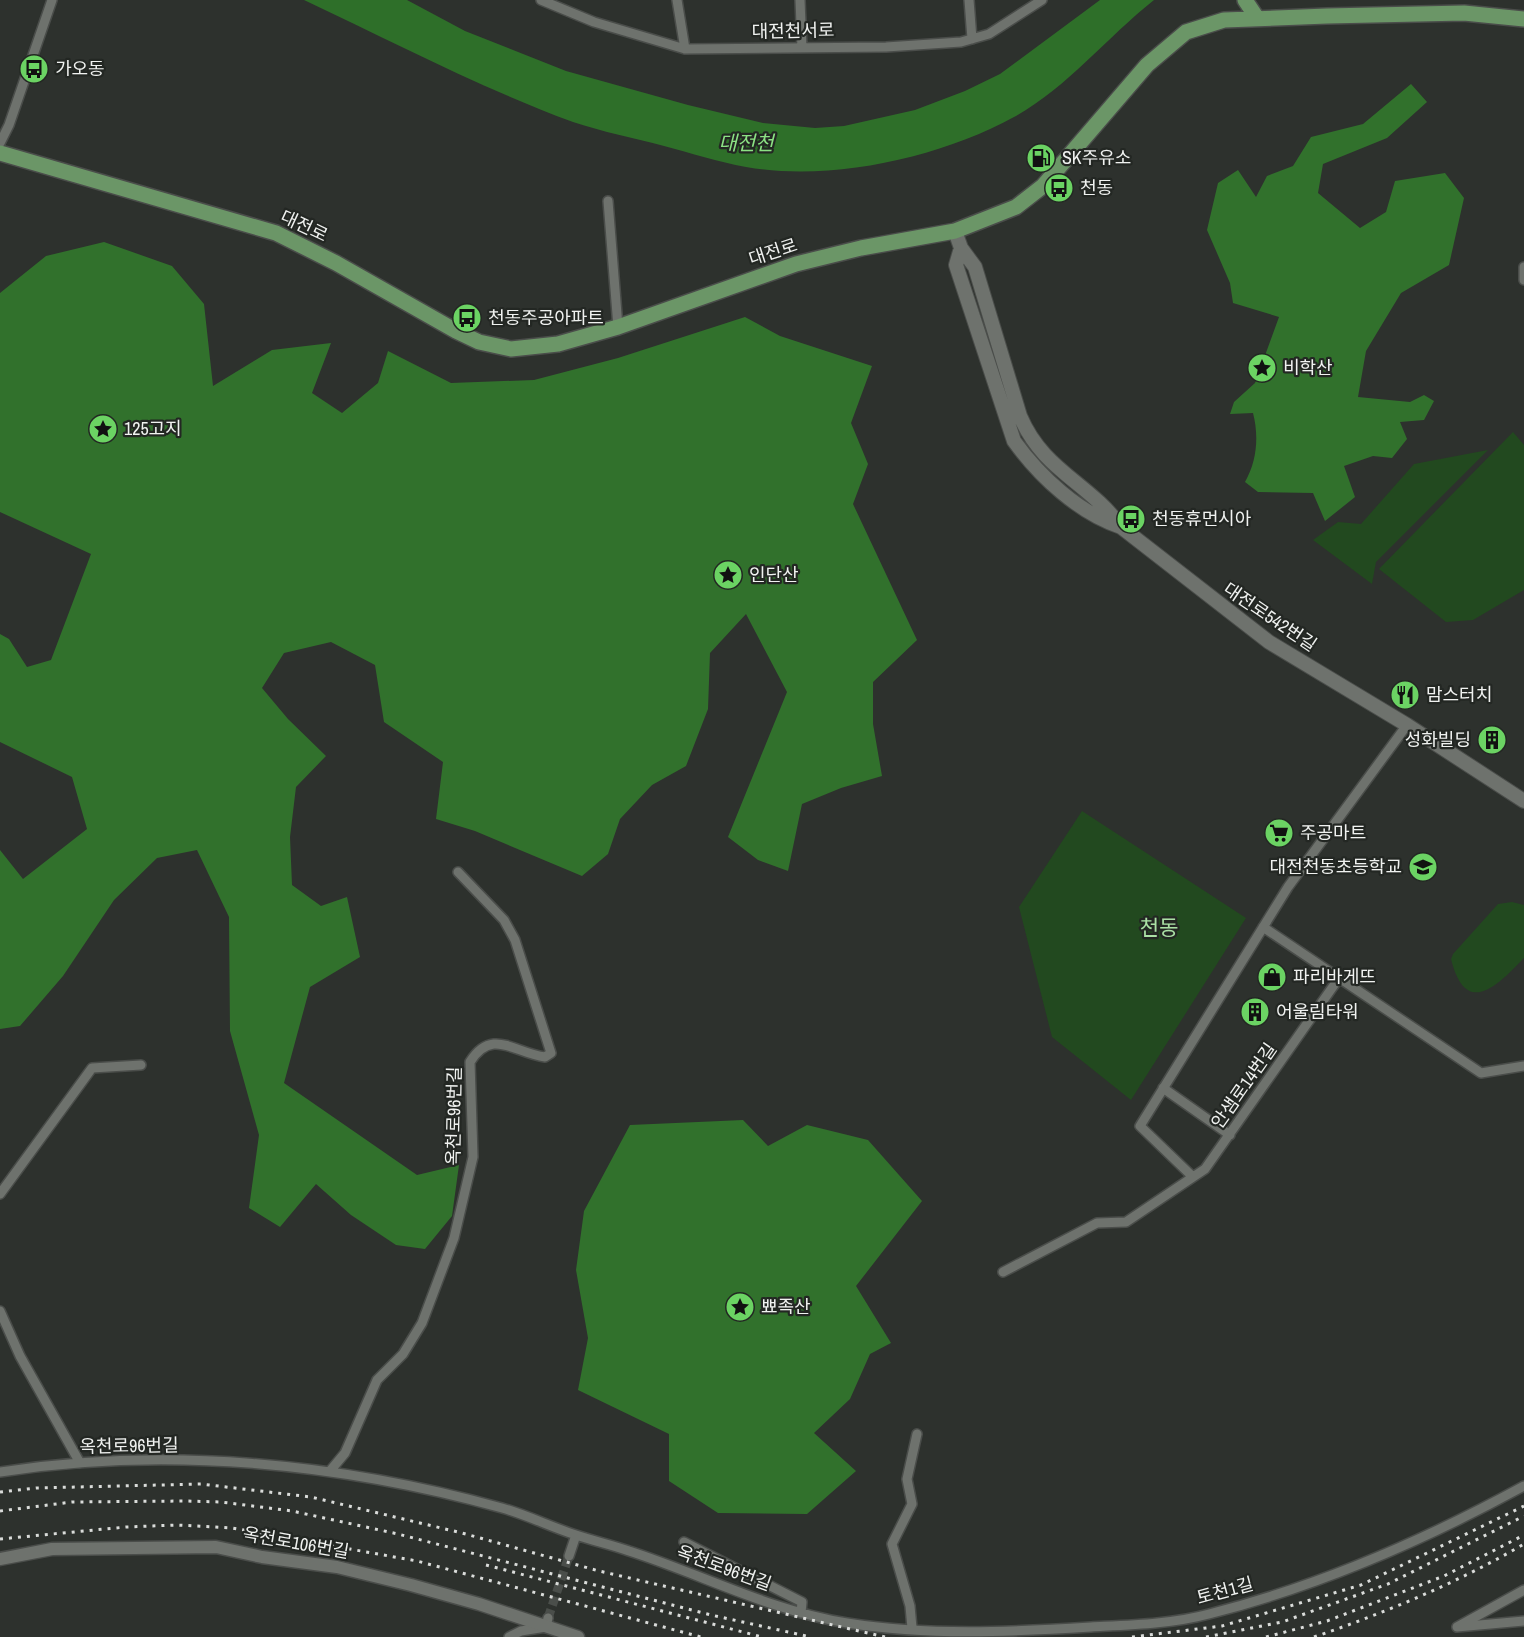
<svg xmlns="http://www.w3.org/2000/svg" width="1524" height="1637" viewBox="0 0 1524 1637" font-family="'Archivo Narrow','Noto Sans KR',sans-serif">
  <rect width="100%" height="100%" fill="#2d312d"/>
  <path fill="#22491f" d="M1513 432 1524 445V590L1473 620 1446 622 1379 569Z
    M1488 450 1376 562 1372 584 1313 540 1338 522 1361 524 1414 464Z
    M1082 811 1246 918 1131 1100 1052 1037 1019 907Z
    M1512 902 1524 905V958C1498 985 1466 1019 1451 959L1453 954 1498 904Z"/>
  <path fill="#31712c" d="M1411 84 1427 102 1387 138 1323 164 1318 193 1360 228 1386 212 1395 181 1445 173 1464 198 1449 265 1401 293 1366 351 1358 397 1410 402 1424 395 1434 401 1424 420 1400 422 1407 439 1392 458 1373 456 1344 466 1355 497 1325 521 1313 493 1258 492 1245 482C1257 461 1259 436 1253 413L1230 414 1234 402 1255 383 1279 317 1233 303 1230 283 1207 230 1218 183 1238 170 1256 197 1267 176 1293 166 1311 137 1363 124Z
    M104 242 172 266 204 304 213 386 272 350 331 343 312 393 342 413 378 383 388 351 451 383 534 380 618 358 745 317 780 336 872 366 851 423 868 464 853 504 917 640 873 682V724L882 776 841 788 802 804 788 871 758 860 728 837 787 692 746 614 710 653 708 709 686 766 652 785 620 819 608 854 582 876 475 831 436 819 443 762 384 722 375 665 331 642 284 653 262 688 288 719 326 756 296 787 290 837 292 885 321 906 347 897 360 957 310 987 284 1083 417 1175 459 1165 452 1216 425 1249 396 1245 351 1215 316 1184 280 1227 249 1208 259 1135 230 1031 229 917 197 850 157 858 114 900 63 976 20 1026 0 1029V850L23 879 87 829 72 777 0 742V634L9 639 27 667 51 660 91 554 0 512V293L46 256Z
    M743 1120 768 1146 807 1125 868 1140 922 1201 856 1286 891 1343 870 1354 850 1399 814 1433 856 1471 807 1514 718 1513 669 1481V1434L578 1390 588 1338 576 1270 584 1211 630 1125Z"/>
  <path fill="#2e6f29" d="M304 0H407L465 31 566 71 688 105 763 123 815 128 844 126 915 110 965 91 1000 74 1100 0H1154C1106 38 1067 88 1014 117 939 158 831 182 746 167 718 162 691 153 664 146 634 138 603 132 573 122 481 88 393 42 304 0Z"/>
  <g fill="none" stroke-linecap="round" stroke-linejoin="round">
    <path stroke="#4a4e4a" stroke-width="9" stroke-dasharray="9 4.5" stroke-linecap="butt" d="M548 1618 569 1556"/>
    <g stroke="#4a4d4a" stroke-width="12">
      <path id="minor" d="M541 0 594 22 685 49 886 47 961 42 989 34 1042 0
        M677 0 685 49
        M800 0 802 48
        M969 0 972 39
        M0 143 9 125 52 0
        M608 201 618 327
        M1524 267V280
        M1263 927 1481 1073 1524 1066
        M1163 1088 1230 1135
        M1193 1177 1140 1126 1288 887 1407 725
        M0 1194 92 1068 141 1065
        M1003 1272 1097 1223 1126 1222 1205 1169 1339 978
        M0 1311 20 1356 80 1463
        M330 1471 345 1453 377 1380 403 1354 422 1323 454 1238 473 1157 470 1062C492 1027 514 1053 545 1057L551 1053 515 940 504 920 458 872
        M0 1472C166 1446 340 1463 502 1508 527 1515 551 1527 576 1535 594 1541 612 1545 629 1551 701 1574 771 1611 847 1623 928 1636 1010 1632 1091 1627 1130 1625 1172 1624 1209 1614 1319 1586 1425 1540 1524 1486
        M684 1542 802 1602 801 1613
        M569 1556 576 1535
        M1524 1590 1457 1627 1524 1621
        M912 1628 910 1606 892 1544 912 1504 907 1479 917 1434
        M509 1637 521 1631 546 1627 548 1618"/>
    </g>
    <g stroke="#4a4d4a" stroke-width="15">
      <path id="tertiary" d="M0 1559 52 1549 216 1547 262 1557 337 1567 411 1585 479 1604 578 1637"/>
    </g>
    <g stroke="#4a4d4a" stroke-width="16">
      <path id="secondary" d="M955 231 961 248 975 267 1020 416C1043 471 1090 483 1121 527L1269 642 1407 725 1524 801
        M961 248 956 265 1014 441C1040 477 1079 513 1121 527"/>
    </g>
    <g stroke="#4a4d4a" stroke-width="18">
      <path id="primary" d="M1245 0 1257 18
        M0 153 276 233 336 263 456 331 479 342 511 349 558 344 618 327 796 264 861 248 955 231 1016 207 1043 186 1147 65 1186 32 1224 20 1327 16 1464 13 1524 19"/>
    </g>
    <use href="#minor" stroke="#6e726d" stroke-width="9"/>
    <use href="#tertiary" stroke="#6e726d" stroke-width="12"/>
    <use href="#secondary" stroke="#6e726d" stroke-width="14"/>
    <use href="#primary" stroke="#6b9667" stroke-width="15"/>
    <path stroke="#dadcda" stroke-width="3" stroke-dasharray="3 6" stroke-linecap="butt" d="M0 1492 36 1488 201 1484 311 1497 462 1533 599 1571 885 1637
      M0 1511 72 1502 186 1501 221 1502 292 1511 398 1534 711 1615 811 1637
      M0 1539 126 1527 177 1525 232 1528 417 1561 701 1637
      M486 1565 762 1637
      M1132 1637 1222 1626 1361 1585 1524 1506
      M1206 1637 1282 1622 1388 1584 1524 1516
      M1266 1637 1327 1621 1444 1576 1524 1535
      M1314 1637C1387 1612 1457 1583 1524 1544"/>
  </g>
  <defs>
    <g id="bus-disc" transform="scale(1.5)"><circle r="9.5" fill="#6bd363" stroke="#232723"/><path d="M-5-6H5V4H4V6H2V4H-2V6H-4V4H-5ZM-3.5-4V0h7V-4ZM-3.5 1.2v1.5H-2V1.2ZM2 1.2v1.5H3.5V1.2Z" fill="#111"/></g>
    <g id="fuel-disc" transform="scale(1.5)"><circle r="9.5" fill="#6bd363" stroke="#232723"/><path d="M-5.5-6h7V0h2V4h1.3V-2.5L3-4.5l.8-.8L6-3V5H2.5V1h-1V6h-7ZM-4.2-4.7v3.2H.2V-4.7Z" fill="#111"/></g>
    <g id="sight-disc" transform="scale(1.5)"><circle r="9.5" fill="#6bd363" stroke="#232723"/><path d="M0-6L1.8-2.2L6-1.7L2.9 1.2L3.7 5.4L0 3.3L-3.7 5.4L-2.9 1.2L-6-1.7L-1.8-2.2Z" fill="#111"/></g>
    <g id="restaurant-disc" transform="scale(1.5)"><circle r="9.5" fill="#6bd363" stroke="#232723"/><path d="M-5-6h1v4h1v-4h1v4h1v-4h1v5L-1.5 .5V6h-2V.5L-5-1ZM5-6V6H3V1.5H1.5Q1.5-4 5-6Z" fill="#111"/></g>
    <g id="building-disc" transform="scale(1.5)"><circle r="9.5" fill="#6bd363" stroke="#232723"/><path d="M-4-6H4V6H1V3H-1V6H-4ZM-2.5-4.3h1.7v1.8h-1.7ZM.8-4.3h1.7v1.8H.8ZM-2.5-1h1.7V.8h-1.7ZM.8-1h1.7V.8H.8Z" fill="#111"/></g>
    <g id="supermarket-disc" transform="scale(1.5)"><circle r="9.5" fill="#6bd363" stroke="#232723"/><path d="M-6-5.5h2.5l.6 2H6L4.5 2H-2.5L-4.4-4H-6ZM-1.5 3.2a1.3 1.3 0 1 0 .1 0ZM3 3.2a1.3 1.3 0 1 0 .1 0Z" fill="#111"/></g>
    <g id="school-disc" transform="scale(1.5)"><circle r="9.5" fill="#6bd363" stroke="#232723"/><path d="M0-5L7-2L0 1L-7-2ZM-4 1L0 2.5L4 1V4Q0 6-4 4Z" fill="#111"/></g>
    <g id="shop-disc" transform="scale(1.5)"><circle r="9.5" fill="#6bd363" stroke="#232723"/><path d="M-5-2.5h2.3a2.7 3.5 0 0 1 5.4 0H5L5.5 6h-11ZM-1.5-2.5h3a1.5 2.3 0 0 0-3 0Z" fill="#111"/></g>
  </defs>
  <g fill-rule="evenodd">
    <use href="#bus-disc" x="34" y="69"/>
    <use href="#fuel-disc" x="1041" y="158"/>
    <use href="#bus-disc" x="1059" y="188"/>
    <use href="#bus-disc" x="467" y="318"/>
    <use href="#sight-disc" x="1262" y="368"/>
    <use href="#sight-disc" x="103" y="429"/>
    <use href="#bus-disc" x="1131" y="519"/>
    <use href="#sight-disc" x="728" y="575"/>
    <use href="#restaurant-disc" x="1405" y="695"/>
    <use href="#building-disc" x="1492" y="740"/>
    <use href="#supermarket-disc" x="1279" y="833"/>
    <use href="#school-disc" x="1423" y="867"/>
    <use href="#shop-disc" x="1272" y="977"/>
    <use href="#building-disc" x="1255" y="1012"/>
    <use href="#sight-disc" x="740" y="1307"/>
  </g>
  <g text-anchor="middle" stroke-width="4.5" stroke-linejoin="round" paint-order="stroke">
    <g font-size="18" fill="#f0f2f0" stroke="#232723">
      <text transform="translate(793 31) rotate(-1)" y="6">대전천서로</text>
      <text transform="translate(304 226) rotate(25)" y="6">대전로</text>
      <text transform="translate(773 252) rotate(-18)" y="6">대전로</text>
      <text transform="translate(1270 617) rotate(34)" y="6">대전로542번길</text>
      <text transform="translate(1244 1086) rotate(-55)" y="6">안샘로14번길</text>
      <text transform="translate(454 1116) rotate(-89)" y="6">옥천로96번길</text>
      <text transform="translate(129 1446) rotate(-1)" y="6">옥천로96번길</text>
      <text transform="translate(296 1543) rotate(10)" y="6">옥천로106번길</text>
      <text transform="translate(724 1568) rotate(20)" y="6">옥천로96번길</text>
      <text transform="translate(1225 1591) rotate(-15)" y="6">토천1길</text>
    </g>
    <g font-size="18" fill="#f0f2f0" stroke="#232723" text-anchor="start">
      <text x="55" y="75">가오동</text>
      <text x="1062" y="164">SK주유소</text>
      <text x="1080" y="194">천동</text>
      <text x="488" y="324">천동주공아파트</text>
      <text x="1283" y="374">비학산</text>
      <text x="124" y="435">125고지</text>
      <text x="1152" y="525">천동휴먼시아</text>
      <text x="749" y="581">인단산</text>
      <text x="1426" y="701">맘스터치</text>
      <text x="1471" y="746" text-anchor="end">성화빌딩</text>
      <text x="1300" y="839">주공마트</text>
      <text x="1402" y="873" text-anchor="end">대전천동초등학교</text>
      <text x="1293" y="983">파리바게뜨</text>
      <text x="1276" y="1018">어울림타워</text>
      <text x="761" y="1313">뾰족산</text>
    </g>
    <g font-size="20" font-style="italic" fill="#8ce284" stroke="#232723">
      <text x="746" y="150">대전천</text>
    </g>
    <g font-size="21" fill="#abe1a5" stroke="#232723">
      <text x="1159" y="935">천동</text>
    </g>
  </g>
</svg>
